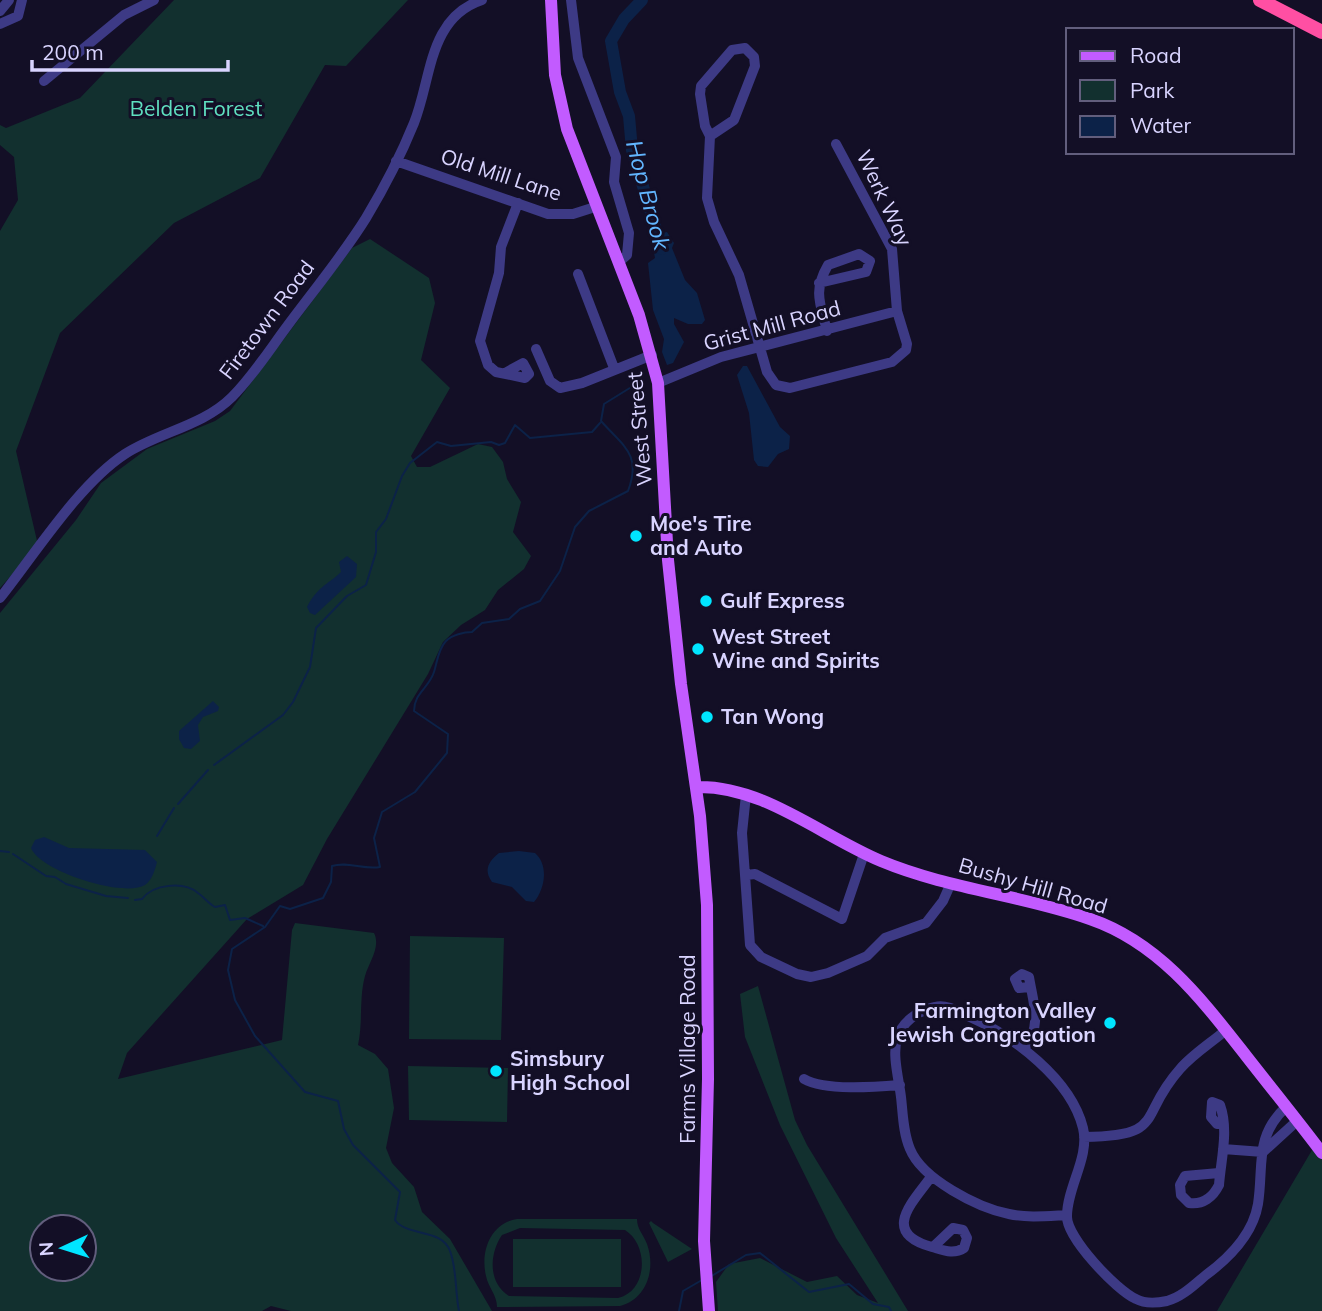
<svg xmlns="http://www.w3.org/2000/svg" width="1322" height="1311" viewBox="0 0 1322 1311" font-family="Mulish,sans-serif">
  <rect width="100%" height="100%" fill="#130f26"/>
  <path fill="#12302f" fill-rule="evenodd" d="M174 0H408L346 66 325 65 260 178 174 223 60 333 16 451 38 545 0 588V231L18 200 14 157 0 145V125L6 128 80 98Z
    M370 239 429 278 435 303 421 360 450 388 411 456 417 467H430L478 444 492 447 503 462 507 479 521 502 513 532 531 556 524 569 498 590 485 610 461 625 443 642 428 674 327 839 303 885 247 919 127 1053 118 1079 282 1040 292 930 295 923 374 933C381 947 369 962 365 976 359 997 363 1023 358 1045L375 1054 388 1069 394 1108 386 1148 392 1163 414 1187 422 1212 450 1239 492 1311H291L271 1306 262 1311H0V613L76 520 101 483 147 449 215 421 230 411 352 248ZM42 1227H84V1269H42Z
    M410 936 504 938 501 1040 409 1039Z
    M758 986 795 1120 807 1145 908 1311H718L716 1282 729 1264 760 1258 807 1282 837 1276 857 1295 878 1303 836 1238 780 1125 745 1037 740 994Z
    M408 1066 508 1068 507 1122 409 1120Z
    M1315 1145 1322 1156V1311H1217Z
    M517 1219H637C637 1229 643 1234 647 1244 656 1269 647 1299 620 1306L497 1307C497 1295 488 1287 486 1276 480 1251 491 1223 517 1219ZM520 1228 625 1230C649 1245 648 1291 618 1298L509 1296C488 1283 489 1254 502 1235Z
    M651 1221 653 1223 692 1249 668 1262 649 1223Z
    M513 1239H621V1287H513Z"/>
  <path fill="#0c2248" d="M667 232 674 243 672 248 685 280 697 293 705 320 702 324H688L674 318V324L684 342 673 363 667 365 662 352 664 339 653 310 648 263 655 258 651 236Z
    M743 366H747L780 427 790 436 789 449 778 454 768 467 758 466 754 460 749 413 737 375Z
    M347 556 357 564 356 577 315 615 310 613 307 607C318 586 326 586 341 572L339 562Z
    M213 701 219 707 218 711 203 717 198 725 200 741 191 749 184 748 179 739V731Z
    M44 837 69 848 145 850 157 862C155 870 152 880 145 885 123 898 40 871 31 848L35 840Z
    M519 851 535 853C549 865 545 889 534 902L526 901 512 887 492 882C483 870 489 861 499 853Z"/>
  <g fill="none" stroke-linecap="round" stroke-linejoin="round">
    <path stroke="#0c2248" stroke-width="2" d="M214 765 283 715 293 702 310 667 316 628 347 596 366 585 376 552V532L386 519 402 476 410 463 437 442 451 446 491 442 499 445 505 443 515 425 530 438 592 432 600 423
      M178 804 208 770
      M157 836 174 808
      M0 851 9 852
      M13 854 46 876 55 877 66 884 106 896 128 898
      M135 900 142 899C153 884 184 881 198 893 204 897 208 903 215 907L225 905 230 920 245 918 263 926
      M710 1277 746 1255 760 1253 809 1292 849 1284 873 1304 889 1307 891 1311
      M459 1311C455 1292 457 1269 450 1251 442 1228 407 1237 395 1220L400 1192 353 1145 344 1129 338 1101 305 1092 255 1036 235 1000 228 970 232 949 265 927 280 906 290 909 323 898 331 882 332 866C348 861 363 870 380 867L374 838 382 812 415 792 447 753 448 734 414 711C414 693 429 688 434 672 437 663 438 649 446 641 452 635 464 632 472 632L482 623 509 619 520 609 540 601 560 571 575 527 589 511 628 491C642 454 623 446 601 421L604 404 633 386 642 375
      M679 1311 683 1291 702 1280"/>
    <path stroke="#0c2248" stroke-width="12" d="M642 0 624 19 611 41 620 92 629 116 632 150 662 249"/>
    <path stroke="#3d3a85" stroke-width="10" d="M571 0 578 58 616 157 614 182 629 233 627 255 619 262
      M0 11 9 0
      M0 24 18 16 22 0
      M44 81 124 15 154 0
      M710 136 734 120 755 66 754 57 745 48 732 50 701 86 700 94 705 126 710 136 707 198 714 222 739 275 767 372 776 385 790 388 892 362 906 350 907 344 897 311 892 249 836 144
      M396 161 548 214H573L595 207
      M578 274 614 368
      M819 283 866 272 870 261 859 254 828 265C813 291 820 303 827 331
      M536 349 550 381 560 388 582 383 652 355
      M505 373 523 363 529 374 525 378 496 372 488 365 480 341 499 273 501 247 518 203
      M658 383 721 357 897 311
      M0 598C35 554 79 484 125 454 159 432 203 426 232 397 253 376 270 349 288 325 314 290 343 255 366 218 384 188 401 155 414 123 432 78 428 18 482 0
      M746 795 742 833 750 945 761 957 797 974 811 977 828 973 867 956 885 938 926 923 943 901 951 883
      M746 875 755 874 842 919 864 854
      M1024 1048C1043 1027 1033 1002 1029 977L1022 974 1015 979 1019 988 1030 987
      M804 1079C825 1091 875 1087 900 1085
      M1084 1137C1167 1136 1137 1117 1180 1069 1193 1054 1211 1043 1226 1030
      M1223 1149 1263 1152
      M1263 1152 1297 1121
      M1219 1173 1185 1176 1180 1185 1181 1195 1189 1203C1203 1205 1213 1197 1219 1185 1221 1159 1229 1130 1220 1105L1212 1102 1211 1117 1217 1124 1223 1123
      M931 1177C911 1204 881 1233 932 1247 943 1250 953 1255 964 1248L967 1238 963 1230 953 1228 933 1247
      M1067 1215C1047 1216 1027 1218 1009 1214 978 1208 922 1179 910 1149 903 1133 903 1114 901 1097 899 1080 892 1055 897 1039 901 1023 918 1010 935 1007 947 1004 959 1012 970 1017 1013 1036 1071 1079 1083 1128 1090 1157 1067 1187 1067 1216 1066 1237 1116 1290 1136 1299 1145 1304 1157 1303 1167 1301 1182 1297 1194 1285 1206 1275 1229 1258 1253 1234 1258 1204 1264 1165 1254 1137 1286 1107"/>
    <path stroke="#c25bff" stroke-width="12" d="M551 0 555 75 567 129 639 315 658 383 668 560 681 684 700 816 707 905 708 1079 704 1241 709 1311
      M696 787C763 785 821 836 881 861 948 889 1022 895 1090 919 1160 943 1203 1001 1247 1057 1272 1089 1298 1121 1322 1153"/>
    <path stroke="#ff4fa3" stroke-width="14" d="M1260 0 1322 32"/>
  </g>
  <g fill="#00e5ff" stroke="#130f26" stroke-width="2.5">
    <circle cx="636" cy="536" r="7"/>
    <circle cx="706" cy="601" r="7"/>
    <circle cx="698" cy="649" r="7"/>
    <circle cx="707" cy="717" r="7"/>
    <circle cx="1110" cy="1023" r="7"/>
    <circle cx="496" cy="1071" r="7"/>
  </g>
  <g text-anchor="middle" stroke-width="6" stroke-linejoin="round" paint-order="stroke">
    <g font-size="21" fill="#5fe0c0" stroke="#130f26">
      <text x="196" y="116">Belden Forest</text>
    </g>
    <g font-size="21" fill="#d9d4ff" stroke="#130f26">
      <text transform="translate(501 175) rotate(18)" y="7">Old Mill Lane</text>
      <text transform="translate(884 198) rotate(65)" y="7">Werk Way</text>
      <text transform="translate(267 320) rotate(-53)" y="7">Firetown Road</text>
      <text transform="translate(772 326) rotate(-15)" y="7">Grist Mill Road</text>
      <text transform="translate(640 429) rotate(-95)" y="7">West Street</text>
      <text transform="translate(1033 886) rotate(16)" y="7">Bushy Hill Road</text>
      <text transform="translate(688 1049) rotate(-90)" y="7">Farms Village Road</text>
    </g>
    <g font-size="21" font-weight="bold" fill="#d9d4ff" stroke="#130f26" text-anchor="start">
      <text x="650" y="531">Moe's Tire<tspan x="650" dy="24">and Auto</tspan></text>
      <text x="720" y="608">Gulf Express</text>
      <text x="712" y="644">West Street<tspan x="712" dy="24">Wine and Spirits</tspan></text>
      <text x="721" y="724">Tan Wong</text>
      <text x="1096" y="1018" text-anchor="end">Farmington Valley<tspan x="1096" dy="24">Jewish Congregation</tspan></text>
      <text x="510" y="1066">Simsbury<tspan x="510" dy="24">High School</tspan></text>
    </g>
    <g font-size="23" font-style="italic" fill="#62b6ff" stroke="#130f26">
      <text transform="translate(648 195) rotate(75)" y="8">Hop Brook</text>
    </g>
  </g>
  <rect x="1066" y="28" width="228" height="126" fill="#130f26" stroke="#625e7d" stroke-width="2"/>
  <rect x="1080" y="51" width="35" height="10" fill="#c25bff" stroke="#625e7d" stroke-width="2"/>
  <text x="1130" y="63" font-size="21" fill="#d9d4ff">Road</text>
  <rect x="1080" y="80" width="35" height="21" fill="#12302f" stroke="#625e7d" stroke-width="2"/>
  <text x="1130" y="98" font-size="21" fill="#d9d4ff">Park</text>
  <rect x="1080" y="116" width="35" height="21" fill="#0c2248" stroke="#625e7d" stroke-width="2"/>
  <text x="1130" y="133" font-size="21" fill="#d9d4ff">Water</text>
  <g transform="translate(63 1248) rotate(266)"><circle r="33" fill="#130f26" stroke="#625e7d" stroke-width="2"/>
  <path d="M0-5L12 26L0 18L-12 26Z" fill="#00e5ff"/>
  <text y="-10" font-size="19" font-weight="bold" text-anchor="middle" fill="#d9d4ff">N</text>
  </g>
  <path d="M32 60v10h196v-10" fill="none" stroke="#d9d4ff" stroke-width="3.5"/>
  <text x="42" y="60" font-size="21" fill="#d9d4ff" stroke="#130f26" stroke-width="5" paint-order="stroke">200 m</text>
</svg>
